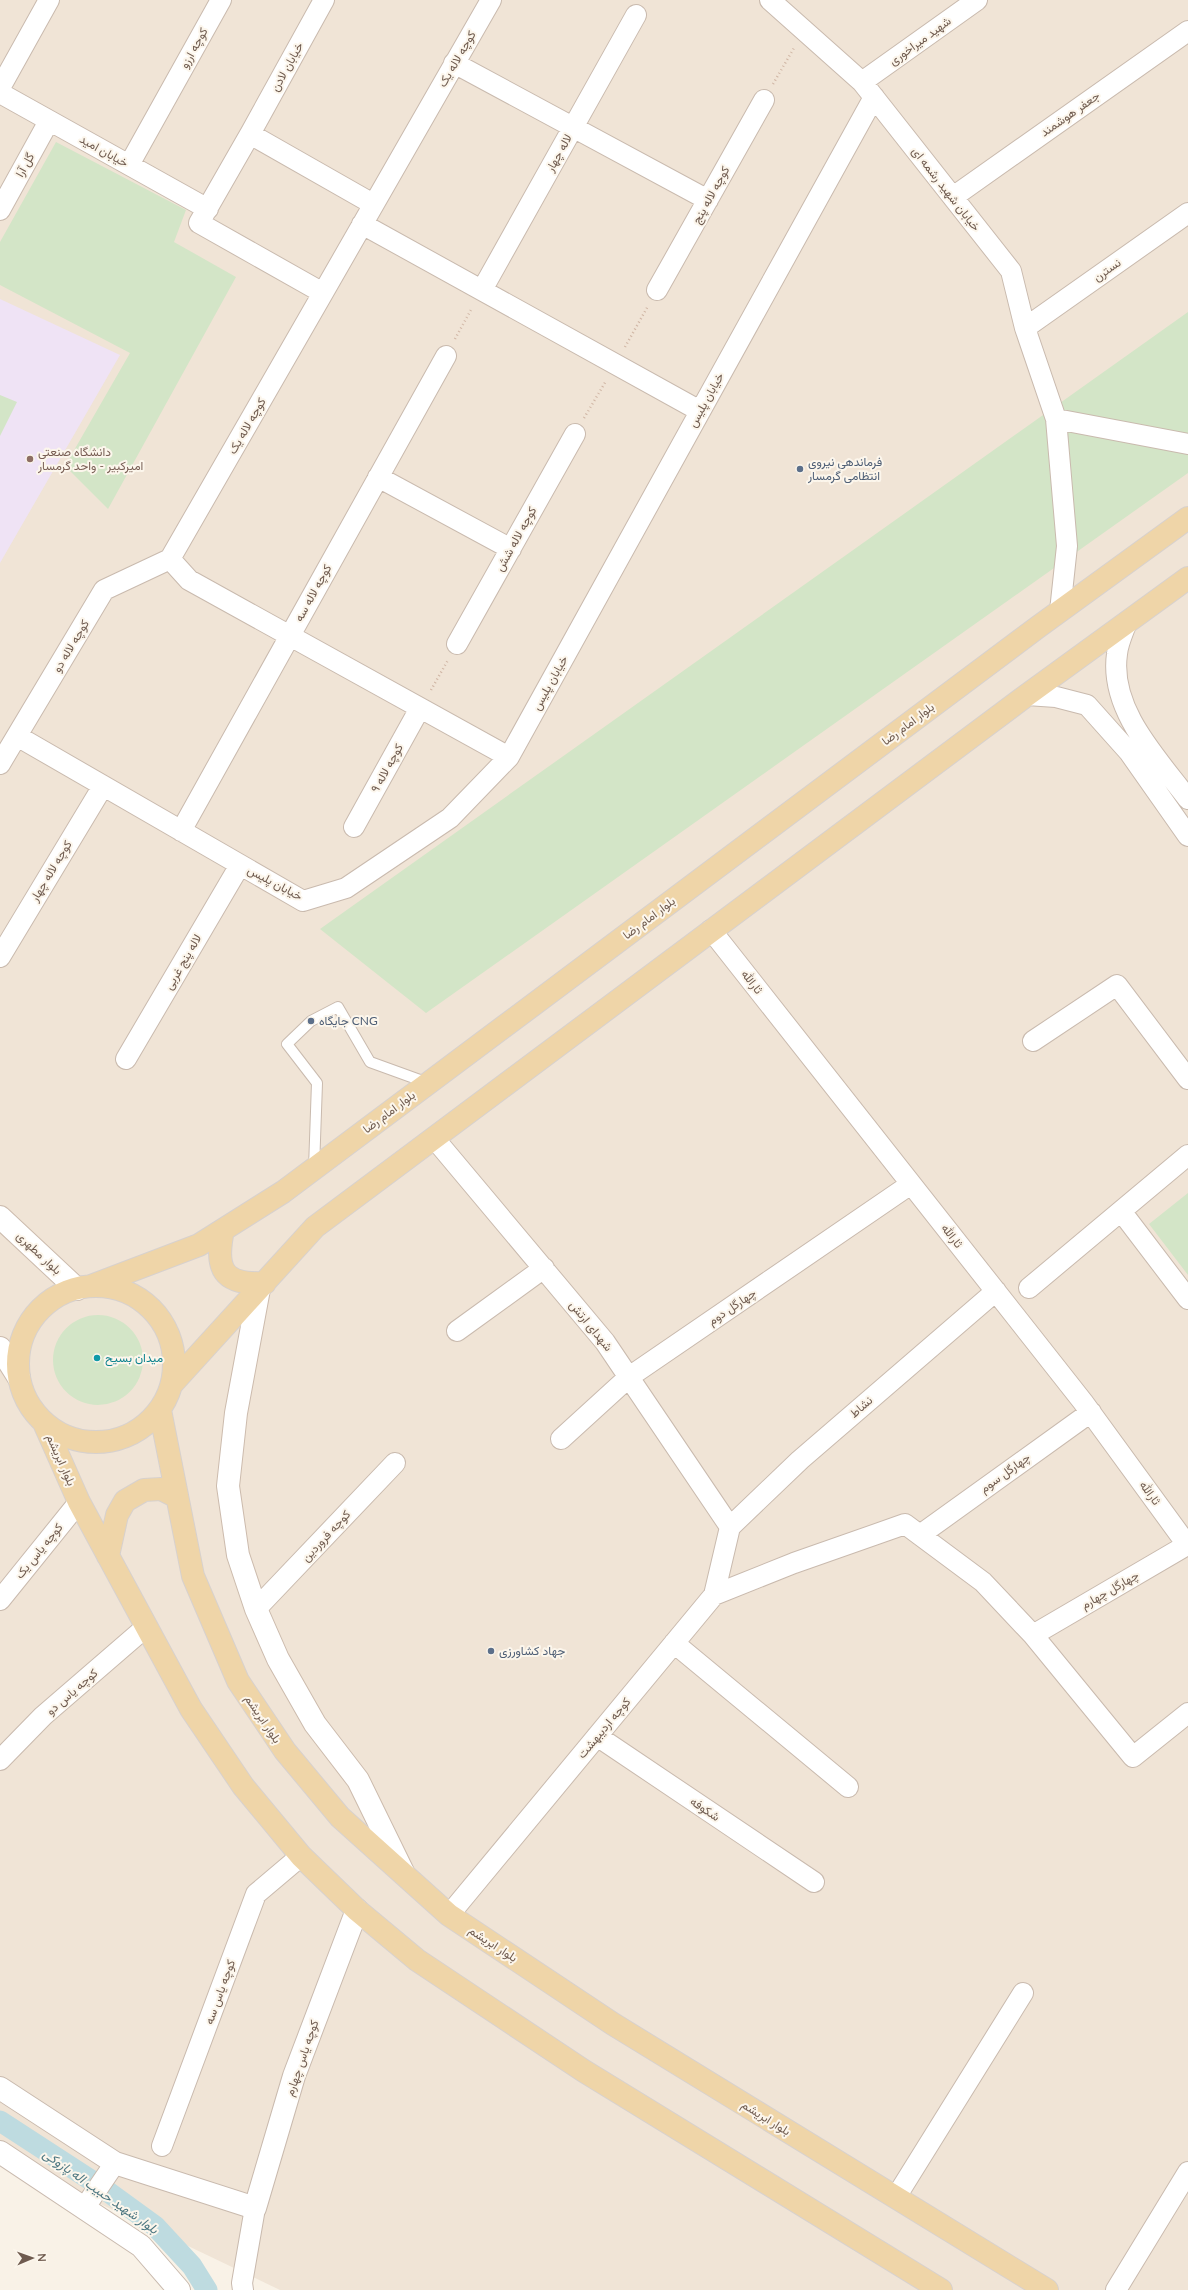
<svg xmlns="http://www.w3.org/2000/svg" width="1188" height="2290" viewBox="0 0 1188 2290" font-family="Lato,Vazirmatn,sans-serif">
  <rect width="100%" height="100%" fill="#f9f2e7"/>
  <path fill="#f0e4d6" d="M0 0H1188V2290H280L0 2156Z"/>
  <path fill="#efe3f5" d="M0 299 120 355 0 563Z"/>
  <path fill="#d3e5c7" d="M56 142 186 210 174 242 236 277 108 509 65 466 130 353 0 285V242Z
    M1188 312V473L426 1013 320 929Z
    M0 395 17 402 0 436Z
    M1188 1193V1275L1149 1224Z
    M53 1360a45 45 0 1 1 90 0a45 45 0 1 1-90 0Z"/>
  <g fill="none" stroke-linecap="round" stroke-linejoin="round">
    <path stroke="#bedbe0" stroke-width="21" d="M0 2121 100 2186 155 2226 192 2266 207 2290"/>
    <g stroke="#c9baae" stroke-width="12">
      <path id="service" d="M314 1168 317 1083 287 1044 311 1021 338 1007 370 1062 428 1083"/>
    </g>
    <g stroke="#c9baae" stroke-width="22">
      <path id="minor" d="M770 0 862 82 1011 271 1025 328 1056 419 1067 546 1060 611
        M454 63 708 200
        M862 82 977 0
        M0 88 49 0
        M0 93 208 209
        M250 134 324 0
        M129 165 221 0
        M953 197 1188 31
        M373 204 250 134 199 223 323 293 491 0
        M0 210 49 121
        M362 224 700 411
        M482 290 636 15
        M657 290 764 100
        M1025 328 1188 213
        M1056 419 1188 444
        M378 477 511 549
        M170 559 189 580 509 757
        M170 559 323 293
        M1127 622C1123 633 1118 643 1117 654 1109 710 1158 759 1188 799
        M457 644 575 434
        M1027 695 1056 697 1087 705 1129 752 1188 836
        M17 736 303 901 346 888 450 818 509 757 874 97
        M0 764 104 590 170 559
        M354 827 420 708
        M181 831 446 356
        M711 930 1083 1402 1188 1546
        M0 957 103 786
        M1033 1041 1117 985 1188 1079
        M126 1059 240 865
        M434 1138 605 1342 730 1527
        M1121 1211 1188 1299
        M1029 1288 1188 1155
        M457 1331 544 1268
        M561 1439 629 1377 911 1184
        M730 1527 800 1460 996 1291
        M920 1535 1091 1412
        M714 1595 794 1563 905 1524 983 1582 1033 1635 1133 1757 1188 1713
        M0 1600 79 1502
        M256 1609 395 1463
        M1033 1635 1187 1545
        M674 1643 848 1787
        M597 1736 814 1882
        M0 1760 43 1716 146 1627
        M449 1915 714 1595 730 1527
        M162 2146 256 1894 301 1856
        M896 2197 1023 1993
        M85 2207 115 2163
        M243 2290 242 2283 255 2208
        M1116 2290 1188 2172"/>
    </g>
    <g stroke="#c9baae" stroke-width="24">
      <path id="tertiary" d="M0 2088 115 2163 255 2208 294 2076 357 1910
        M0 2152 141 2246 179 2290"/>
    </g>
    <g stroke="#ccbbad" stroke-width="24">
      <path id="secondary" d="M0 1217 77 1289
        M259 1289 236 1413 228 1486 238 1555 256 1609 278 1659 315 1724 358 1780 403 1872
        M0 1348 19 1378"/>
    </g>
    <g stroke="#d7d1ce" stroke-width="24">
      <path id="primary" d="M223 1230C215 1269 222 1285 265 1283
        M91 1286 199 1245 283 1192 1038 627 1188 518
        M18 1364a78 78 0 1 1 156 0a78 78 0 1 1-156 0Z
        M172 1384 315 1227 1027 695 1188 578
        M160 1410 193 1576 238 1681 285 1751 340 1817 449 1915 613 2024 1047 2290
        M44 1423 79 1502 191 1709 243 1786 301 1856 357 1910 417 1960 584 2071 941 2290
        M108 1556 117 1515 125 1501 144 1490 161 1489 177 1497"/>
    </g>
    <path stroke="#d0b6a5" stroke-width="2.5" stroke-dasharray="1 3" stroke-linecap="butt" d="M773 84 794 48
      M455 339 472 308
      M625 347 648 306
      M584 418 606 381
      M431 690 448 660"/>
    <use href="#service" stroke="#fff" stroke-width="10"/>
    <use href="#minor" stroke="#fff" stroke-width="20"/>
    <use href="#tertiary" stroke="#fff" stroke-width="22"/>
    <use href="#secondary" stroke="#fff" stroke-width="22"/>
    <use href="#primary" stroke="#efd5a8" stroke-width="22"/>
  </g>
  <circle fill="#8d6e63" stroke="#fcf6ec" stroke-width="1.5" cx="30" cy="459" r="4"/>
  <g fill="#5c6f8a" stroke="#fcf6ec" stroke-width="1.5">
    <circle cx="800" cy="469" r="4"/>
    <circle cx="311" cy="1021" r="4"/>
    <circle cx="491" cy="1651" r="4"/>
  </g>
  <circle fill="#0f9aa8" stroke="#fcf6ec" stroke-width="1.5" cx="97" cy="1358" r="4"/>
  <g text-anchor="middle" stroke-width="4" stroke-linejoin="round" paint-order="stroke">
    <g font-size="12" fill="#6f5b4f" stroke="#fcf6ec">
      <text transform="translate(920 41) rotate(-36)" y="4">شهید میراخوری</text>
      <text transform="translate(194 48) rotate(-61)" y="4">کوچه ارزو</text>
      <text transform="translate(457 59) rotate(-60)" y="4">کوچه لاله یک</text>
      <text transform="translate(287 67) rotate(-61)" y="4">خیابان لادن</text>
      <text transform="translate(1070 114) rotate(-35)" y="4">جعفر هوشمند</text>
      <text transform="translate(104 151) rotate(29)" y="4">خیابان امید</text>
      <text transform="translate(559 153) rotate(-61)" y="4">لاله چهار</text>
      <text transform="translate(25 165) rotate(-61)" y="4">گل آرا</text>
      <text transform="translate(946 189) rotate(52)" y="4">خیابان شهید رشمه ای</text>
      <text transform="translate(711 195) rotate(-61)" y="4">کوچه لاله پنج</text>
      <text transform="translate(1107 270) rotate(-35)" y="4">نسترن</text>
      <text transform="translate(706 400) rotate(-61)" y="4">خیابان پلیس</text>
      <text transform="translate(247 426) rotate(-60)" y="4">کوچه لاله یک</text>
      <text transform="translate(516 539) rotate(-61)" y="4">کوچه لاله شش</text>
      <text transform="translate(313 593) rotate(-61)" y="4">کوچه لاله سه</text>
      <text transform="translate(71 646) rotate(-59)" y="4">کوچه لاله دو</text>
      <text transform="translate(550 683) rotate(-61)" y="4">خیابان پلیس</text>
      <text transform="translate(908 724) rotate(-37)" y="4">بلوار امام رضا</text>
      <text transform="translate(387 768) rotate(-61)" y="4">کوچه لاله ۹</text>
      <text transform="translate(51 871) rotate(-59)" y="4">کوچه لاله چهار</text>
      <text transform="translate(275 883) rotate(28)" y="4">خیابان پلیس</text>
      <text transform="translate(649 918) rotate(-37)" y="4">بلوار امام رضا</text>
      <text transform="translate(183 962) rotate(-60)" y="4">لاله پنج غربی</text>
      <text transform="translate(752 982) rotate(52)" y="4">ثارالله</text>
      <text transform="translate(389 1112) rotate(-37)" y="4">بلوار امام رضا</text>
      <text transform="translate(952 1236) rotate(52)" y="4">ثارالله</text>
      <text transform="translate(39 1253) rotate(43)" y="4">بلوار مطهری</text>
      <text transform="translate(732 1307) rotate(-34)" y="4">چهارگل دوم</text>
      <text transform="translate(591 1326) rotate(51)" y="4">شهدای ارتش</text>
      <text transform="translate(861 1407) rotate(-41)" y="4">نشاط</text>
      <text transform="translate(61 1460) rotate(66)" y="4">بلوار ابریشم</text>
      <text transform="translate(1005 1473) rotate(-36)" y="4">چهارگل سوم</text>
      <text transform="translate(1150 1493) rotate(54)" y="4">ثارالله</text>
      <text transform="translate(326 1536) rotate(-47)" y="4">کوچه فروردین</text>
      <text transform="translate(39 1551) rotate(-51)" y="4">کوچه یاس یک</text>
      <text transform="translate(1110 1590) rotate(-30)" y="4">چهارگل چهارم</text>
      <text transform="translate(72 1692) rotate(-41)" y="4">کوچه یاس دو</text>
      <text transform="translate(263 1719) rotate(56)" y="4">بلوار ابریشم</text>
      <text transform="translate(604 1728) rotate(-50)" y="4">کوچه اردیبهشت</text>
      <text transform="translate(705 1809) rotate(34)" y="4">شکوفه</text>
      <text transform="translate(493 1944) rotate(33)" y="4">بلوار ابریشم</text>
      <text transform="translate(220 1992) rotate(-70)" y="4">کوچه یاس سه</text>
      <text transform="translate(302 2058) rotate(-71)" y="4">کوچه یاس چهارم</text>
      <text transform="translate(766 2118) rotate(32)" y="4">بلوار ابریشم</text>
    </g>
    <g font-size="12" fill="#785e54" stroke="#fcf6ec" text-anchor="start">
      <text x="38" y="456">دانشگاه صنعتی<tspan x="38" dy="14">امیرکبیر - واحد گرمسار</tspan></text>
    </g>
    <g font-size="12" fill="#4e5e75" stroke="#fcf6ec" text-anchor="start">
      <text x="808" y="466">فرماندهی نیروی<tspan x="808" dy="14">انتظامی گرمسار</tspan></text>
      <text x="319" y="1025">جایگاه CNG</text>
      <text x="499" y="1655">جهاد کشاورزی</text>
    </g>
    <g font-size="12" fill="#0d838f" stroke="#fcf6ec" text-anchor="start">
      <text x="105" y="1362">میدان بسیح</text>
    </g>
    <g font-size="13" font-style="italic" fill="#4c7680" stroke="#fcf6ec">
      <text transform="translate(101 2191) rotate(35)" y="5">بلوار شهید حبیب اله پازوکی</text>
    </g>
  </g>
  <g transform="translate(32 2258) rotate(88)" stroke="#fcf6ec" stroke-width="3" paint-order="stroke">
  <path d="M0-3L7 15L0 10L-7 15Z" fill="#6f5b4f"/>
  <text y="-6" font-size="11" font-weight="bold" text-anchor="middle" fill="#6f5b4f">N</text>
  </g>
</svg>
